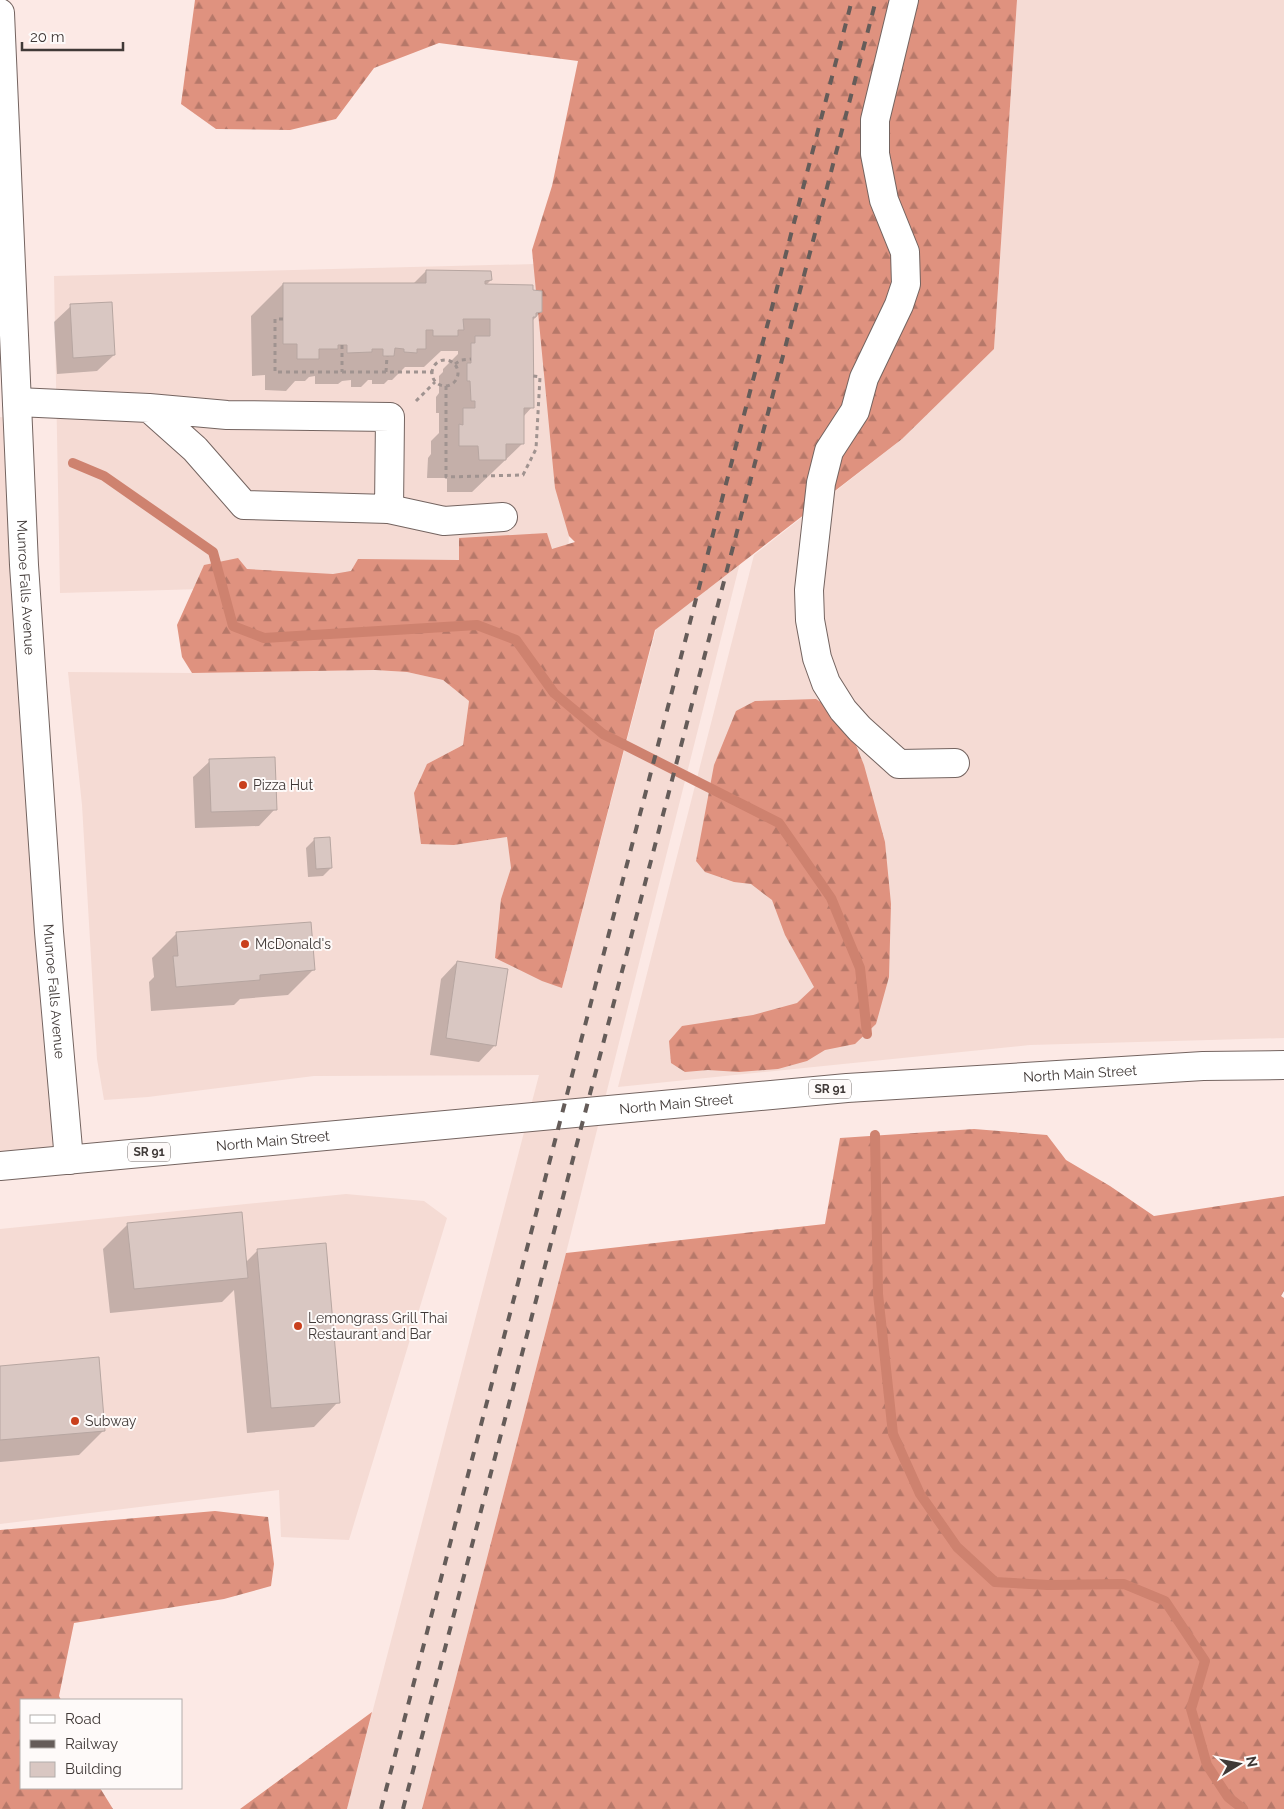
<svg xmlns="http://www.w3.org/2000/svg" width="1284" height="1809" viewBox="0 0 1284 1809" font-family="Raleway,sans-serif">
  <defs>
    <pattern id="forest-firs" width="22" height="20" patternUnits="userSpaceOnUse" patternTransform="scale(1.25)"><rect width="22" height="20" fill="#df927f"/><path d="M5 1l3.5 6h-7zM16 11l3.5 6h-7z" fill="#b67869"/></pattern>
  </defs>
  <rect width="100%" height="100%" fill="#fce9e5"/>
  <path fill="#f5dbd4" d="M1017 0H1284V1038L1030 1045 618 1087 754 555 902 439 994 349Z
    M780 156 839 170 566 1253 422 1809H347L539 1075 314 1076 148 1097 104 1100 97 1059 82 805 68 672 192 673 375 670 407 672 443 680 469 701 463 745 427 764 454 845 507 837 511 868 501 899 562 988Z
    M574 263 568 579 60 593 54 276Z
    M0 417 9 418 69 1160 0 1166Z
    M346 1194 424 1201 447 1218 349 1540 281 1537 279 1490 0 1524V1229Z"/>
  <path fill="url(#forest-firs)" d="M195 0H1017L994 349 902 439 655 630 562 988 542 981 495 958 501 899 511 868 507 837 454 845 421 844 414 793 427 764 463 745 469 701 443 680 407 672 375 670 192 673 182 657 177 625 204 565 238 558 247 569 333 574 351 571 358 559 459 560V538L547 533 552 549 575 542 569 536 555 488 532 250 552 186 578 61 439 43 374 68 336 119 290 130 216 129 181 104Z
    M816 699 845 718 864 765 885 842 891 904 889 977 876 1024 855 1044 825 1050 807 1061 778 1069 739 1072 708 1070 685 1072 671 1063 669 1041 682 1026 753 1015 797 1003 814 987 785 935 772 900 751 884 734 882 705 872 696 861 714 765 736 711 755 701Z
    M974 1129 1047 1135 1066 1160 1110 1186 1154 1216 1284 1196V1291L1281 1296 1284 1298V1809H422L566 1253 825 1224 840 1138Z
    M215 1511 268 1517 274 1564 271 1586 224 1599 74 1623 59 1696 61 1700H21V1788H100L113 1809H0V1530Z
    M372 1712 347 1809H240Z"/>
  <path fill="#0003" d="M426 271 491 280 485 286 532 292 541 312 531 322 532 407 523 417V443L472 492H447V478H427L428 458 431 454V441L439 433V413H436V397L439 393V376L443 372V369L458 354V351H441L424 367H405L392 380H388L384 384H372V380H368L361 387H351V380L342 381 338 384H315V376L309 377 305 381H295L286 391 265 390V375L252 376 251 316 283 284H413Z
    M71 306 114 355 97 371 57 374 54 322Z
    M210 761 275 809 259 826 195 828 193 777Z
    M329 838 331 868 323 876 308 877 306 848 314 840Z
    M177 933 313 970 288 995 240 999 234 1005 151 1011 149 982 154 977 152 958Z
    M457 962 495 1045 479 1062 430 1055 441 979Z
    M128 1224 245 1263 258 1250 338 1402 314 1427 247 1433 234 1290 222 1302 110 1313 103 1249Z
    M0 1367 104 1430 79 1455 0 1462Z"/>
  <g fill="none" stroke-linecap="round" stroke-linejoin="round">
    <path stroke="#ce826f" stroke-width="10" d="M73 463 104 476 213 552 233 626 264 638 477 625 516 640 554 693 603 734 779 823 831 898 860 968 867 1034
      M875 1135 878 1294 893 1434 920 1494 957 1547 995 1582 1048 1585 1124 1584 1165 1601 1205 1661 1191 1709 1207 1765 1228 1797 1243 1809"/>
  </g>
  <path fill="#d9c7c2" stroke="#b7a6a1" d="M426 270 491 271 492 280 485 281V284L533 285V290L542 291V312L536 313V317H533L534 408H524V444H506V460H479L478 446H459V424L463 425V408H475V401H471L470 381H467V363H471V343H475V336H490V319H463L464 330H458V336H433V330H426V349H417V353L404 352V349L395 348 394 356H383V349H372V352L347 353V345H338V349H319V359H297V344H283V283H426Z
    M112 302 115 355 73 358 70 304Z
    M275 757 277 810 211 812 209 759Z
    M330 837 332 868 316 869 314 838Z
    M311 922 315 970 260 975V980L176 987 173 956H178L176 932Z
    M457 961 508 969 496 1046 446 1038Z
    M242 1212 248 1278 134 1289 127 1223Z
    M326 1243 340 1403 271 1408 257 1249Z
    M99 1357 105 1431 0 1440V1366Z"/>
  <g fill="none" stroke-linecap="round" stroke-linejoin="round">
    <g stroke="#746460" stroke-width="30">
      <g id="minor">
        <path d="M904 0 875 120V154L884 200 905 252 906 284 899 305 864 378 855 411 829 451 821 483 809 590 810 620 817 658 826 683 843 710 860 729 899 764 955 763"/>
        <path id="s1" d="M0 13 24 565 49 932 69 1160"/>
        <path d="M17 402 149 408 227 415 390 417 389 509 244 505 195 449 149 408"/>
        <path d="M389 509 444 521 503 517"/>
      </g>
    </g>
    <g stroke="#746460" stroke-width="30">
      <g id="major">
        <path id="s2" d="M0 1166 847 1088 1203 1066 1284 1065"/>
      </g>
    </g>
    <path stroke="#a09390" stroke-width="3" stroke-dasharray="4 4" stroke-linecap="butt" d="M283 319H275V372H432
      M342 345V372
      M432 373a13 13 0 1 1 26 0a13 13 0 1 1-26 0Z
      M455 364 461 360 471 359
      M386 372 387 356
      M446 386V477L523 475 536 449 540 377 533 376
      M416 401 435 382"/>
    <use href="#minor" stroke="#fff" stroke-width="28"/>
    <use href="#major" stroke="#fff" stroke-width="28"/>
    <path stroke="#655c59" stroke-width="4" stroke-dasharray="9 9" stroke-linecap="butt" d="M381 1809 852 0
      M403 1809 876 0"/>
  </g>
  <g fill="#c93f1c" stroke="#fefaf9" stroke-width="2">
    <circle cx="243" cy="785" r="5"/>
    <circle cx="245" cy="944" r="5"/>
    <circle cx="298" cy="1326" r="5"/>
    <circle cx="75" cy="1421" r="5"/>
  </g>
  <g text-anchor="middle" stroke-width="4" stroke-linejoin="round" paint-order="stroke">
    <g fill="#fefaf9" stroke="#797371" stroke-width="1">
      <rect x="809" y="1079.5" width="42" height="19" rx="4"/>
      <rect x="128" y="1142.5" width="42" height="19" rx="4"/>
    </g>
    <g font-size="12" font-weight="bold" fill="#403937">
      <text x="830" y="1093">SR 91</text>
      <text x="149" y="1156">SR 91</text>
    </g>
    <g font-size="14" fill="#403937" stroke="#fefaf9">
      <text dy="5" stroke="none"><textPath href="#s1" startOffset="575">Munroe Falls Avenue</textPath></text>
      <text dy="5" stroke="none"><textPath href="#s1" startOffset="980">Munroe Falls Avenue</textPath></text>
      <text dy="5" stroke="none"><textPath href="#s2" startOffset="1084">North Main Street</textPath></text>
      <text dy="5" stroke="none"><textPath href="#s2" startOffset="679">North Main Street</textPath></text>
      <text dy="5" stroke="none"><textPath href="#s2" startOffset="274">North Main Street</textPath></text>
    </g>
    <g font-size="14" fill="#403937" stroke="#fefaf9" text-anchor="start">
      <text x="253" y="790">Pizza Hut</text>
      <text x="255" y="949">McDonald's</text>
      <text x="308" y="1323">Lemongrass Grill Thai<tspan x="308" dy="16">Restaurant and Bar</tspan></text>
      <text x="85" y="1426">Subway</text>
    </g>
  </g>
  <rect x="20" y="1699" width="162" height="90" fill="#fefaf9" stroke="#b2adab"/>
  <rect x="30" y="1715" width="25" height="8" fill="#ffffff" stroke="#b2adab"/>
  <text x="65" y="1724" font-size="15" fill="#403937">Road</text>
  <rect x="30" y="1740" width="25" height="8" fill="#655c59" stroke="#b2adab"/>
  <text x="65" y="1749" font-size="15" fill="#403937">Railway</text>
  <rect x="30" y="1762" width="25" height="15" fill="#d9c7c2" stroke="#b2adab"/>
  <text x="65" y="1774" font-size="15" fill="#403937">Building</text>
  <g transform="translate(1239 1764) rotate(80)" stroke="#fefaf9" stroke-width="4" paint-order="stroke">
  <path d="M0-4L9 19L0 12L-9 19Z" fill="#403937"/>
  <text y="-8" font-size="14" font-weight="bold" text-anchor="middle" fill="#403937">N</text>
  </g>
  <path d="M22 42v8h101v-8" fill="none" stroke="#403937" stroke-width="2.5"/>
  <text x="30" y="42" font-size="15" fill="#403937" stroke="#fefaf9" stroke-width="4" paint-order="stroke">20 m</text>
</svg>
